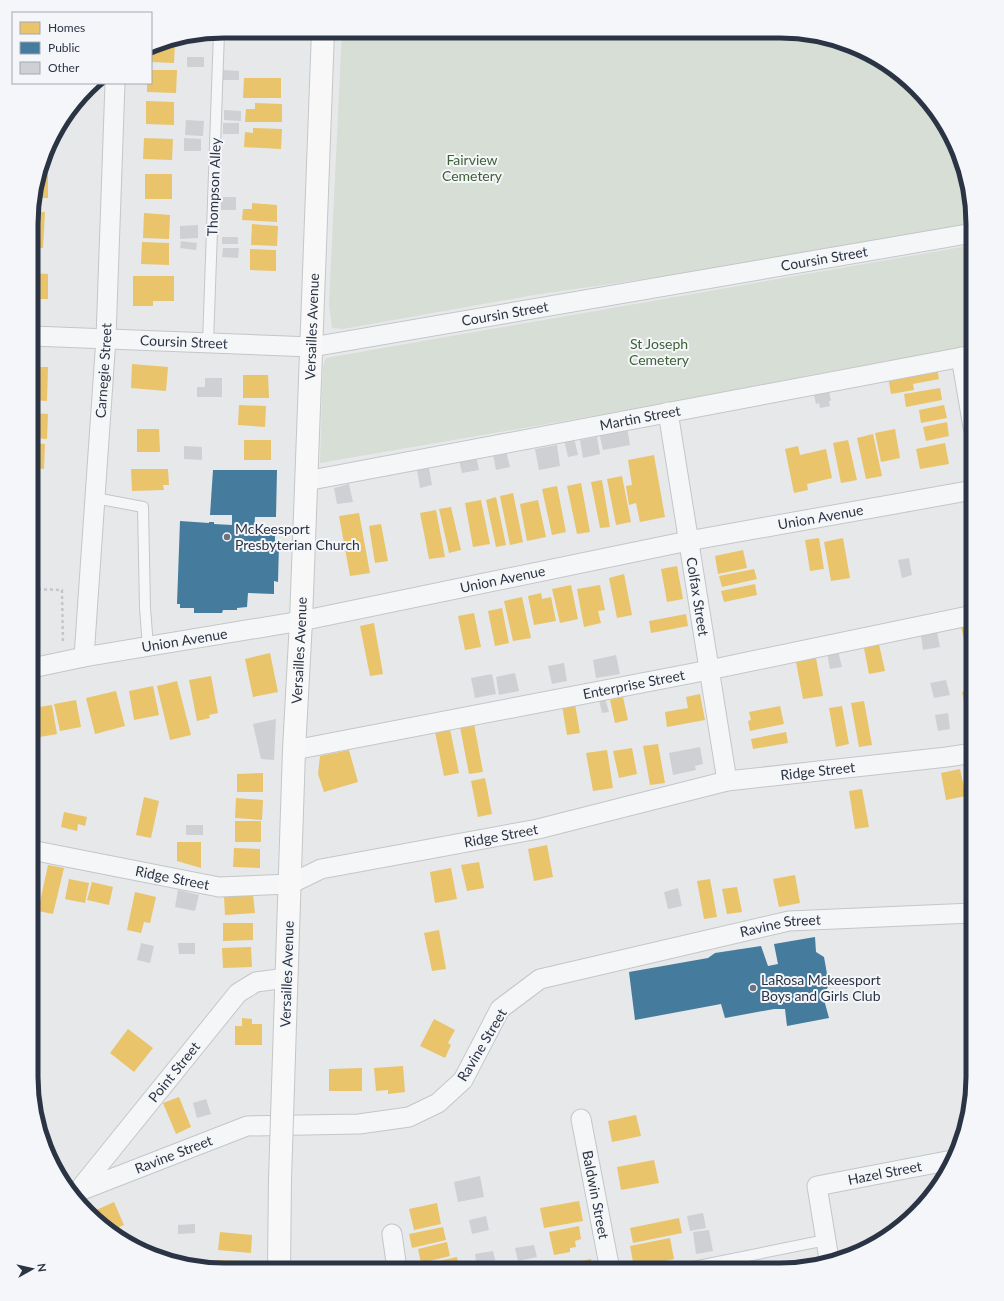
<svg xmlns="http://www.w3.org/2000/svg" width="1004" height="1301" viewBox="0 0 1004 1301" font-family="Lato,sans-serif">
  <rect width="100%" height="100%" fill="#e6e8ea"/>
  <path fill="#d6ded6" d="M342 31 806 33 888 64 925 97 953 138 973 224 686 273 534 295 343 329 332 328 329 304Z
    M973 245V346L821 373 669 403 320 463 323 366 326 358Z"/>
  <path fill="#e9c46a" d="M247 31H285V40H246Z
    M161 41 175 42 174 63 151 62V47Z
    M151 70H177L176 93 147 92V83H151Z
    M244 78H281V98H243Z
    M146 101 174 102V125L146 124Z
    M255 103 282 104V122H245L246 109H255Z
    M253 128 282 129 281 149 244 147 245 132 253 133Z
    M144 138 173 139 172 160 143 159Z
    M48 152V198H33Z
    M145 174H172V199H145Z
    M252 203 277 205V222L242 220 243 209H252Z
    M33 212H45L43 248H33Z
    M144 213 170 215 169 239 143 238Z
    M252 224 278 226 277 246 251 245Z
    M142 242 169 243V265L141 264Z
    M250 249 276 250V271L250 270Z
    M33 273 48 274V299H32Z
    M133 276H174V301H153V306H133Z
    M132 364 168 367 166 391 131 388Z
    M32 367H48L47 401 32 400Z
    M937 368 939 379 913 384 914 390 891 394 888 377Z
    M243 375H268L269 398H243Z
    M940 388 942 400 906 407 904 394Z
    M239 405 266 406 265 427 238 425Z
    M944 405 947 418 921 423 919 410Z
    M32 413 48 414 47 439 32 438Z
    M947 422 949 436 926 441 923 427Z
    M137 429H159L160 452H137Z
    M895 429 900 458 881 462 875 433Z
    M873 434 882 476 866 479 857 438Z
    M244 440H271V460H244Z
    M848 440 857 480 841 483 833 443Z
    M32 443 45 444 44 469 32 468Z
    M945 443 949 464 920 469 916 449Z
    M798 446 800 455 826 449 832 478 807 484 808 490 794 493 785 449Z
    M654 455 665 517 640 522 636 503 629 505 626 486 632 485 628 460Z
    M131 469H168L169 485H163L164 490 132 491Z
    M622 476 631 522 616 525 607 479Z
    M602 480 610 527 600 528 591 482Z
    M581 483 590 532 577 534 567 486Z
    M557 486 566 532 552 535 542 489Z
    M513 493 523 542 510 545 500 496Z
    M496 497 506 545 496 547 486 500Z
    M481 500 490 544 473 547 465 503Z
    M538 500 546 537 527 541 520 504Z
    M451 507 461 550 449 553 439 509Z
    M436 510 445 557 429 559 420 513Z
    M359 513 370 573 350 576 339 516Z
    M381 524 388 561 375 563 369 526Z
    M819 538 824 569 810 571 805 540Z
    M843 538 850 578 831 581 824 542Z
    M743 550 747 568 718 574 715 556Z
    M677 566 683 599 667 602 661 569Z
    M754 569 757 579 722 587 719 576Z
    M624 574 632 615 617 618 609 578Z
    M755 584 757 595 724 602 721 591Z
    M571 585 578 619 560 623 552 589Z
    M600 585 605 610 598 611 601 623 584 627 577 589Z
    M541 593 542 599 551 597 556 621 534 625 528 596Z
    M522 597 531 638 513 641 504 601Z
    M502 608 509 643 495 646 488 611Z
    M474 613 481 647 465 650 458 616Z
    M686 614 688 626 651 633 649 621Z
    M374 623 383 674 370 676 360 626Z
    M973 624V637L964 639 961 627Z
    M973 640V653L967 654 964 641Z
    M879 644 885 671 869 674 864 648Z
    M270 653 278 692 253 697 245 659Z
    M973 656V669L971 670 968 657Z
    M816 658 823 696 803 699 796 662Z
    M211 676 218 713 209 715 210 718 197 721 189 680Z
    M177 681 191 735 170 740 157 686Z
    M153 686 159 715 134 720 129 691Z
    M973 690V704L965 706 962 692Z
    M116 691 125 726 95 734 86 698Z
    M700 694 705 720 667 727 665 712 688 708 686 697Z
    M623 697 628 720 615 723 610 700Z
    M76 700 81 727 60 731 54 704Z
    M864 701 872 745 859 747 851 703Z
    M575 704 580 733 567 735 562 706Z
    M52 705 57 734 34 738 32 727V708Z
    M780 706 784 724 750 731 748 721 751 720 749 712Z
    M842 706 849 744 836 747 829 708Z
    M973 708V725L969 726 966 710Z
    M474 724 483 772 469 774 460 727Z
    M450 729 459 773 444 776 435 732Z
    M786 732 788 743 753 749 751 739Z
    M658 744 665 783 650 785 643 746Z
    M632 748 637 774 619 778 613 751Z
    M349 750 358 782 324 792 318 774 320 756Z
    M607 750 613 788 593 791 586 753Z
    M960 769 966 796 946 800 941 773Z
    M263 773V792H237V774Z
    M485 778 492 814 478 817 471 781Z
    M862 789 869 827 855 829 849 791Z
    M144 797 159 801 151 838 136 835Z
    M236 798 263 800 262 820 235 818Z
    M64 812 87 817 85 826 78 824 77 831 61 827Z
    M235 821H261V842H235Z
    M177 842H201V868L177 861Z
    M547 845 553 877 534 881 528 849Z
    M234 848 260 849V868L233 867Z
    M479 862 484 888 467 891 461 865Z
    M48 865 64 868 53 914 38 911Z
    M451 868 457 899 435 903 430 872Z
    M795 875 800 903 779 907 773 879Z
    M69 879 89 883 85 903 65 899Z
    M710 879 717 917 704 919 697 881Z
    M92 882 113 887 109 905 87 900Z
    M737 887 742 912 727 914 722 889Z
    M135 892 156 897 150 923 144 922 141 933 127 930Z
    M253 895 255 913 225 915 224 896Z
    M223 923H253V940L223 941Z
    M439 930 446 969 432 971 424 933Z
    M251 947 252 967 223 968 222 948Z
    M242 1018 252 1019V1024H262V1045H235V1026H242Z
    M434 1019 455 1030 448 1043 451 1045 445 1058 420 1046Z
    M128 1029 153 1048 134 1072 110 1053Z
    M403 1066 405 1092 388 1094V1090L376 1091 374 1068Z
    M362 1068V1091H329V1069Z
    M179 1097 191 1127 176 1134 163 1103Z
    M636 1115 641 1136 612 1142 608 1121Z
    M654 1160 659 1183 621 1190 617 1167Z
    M579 1201 583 1221 544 1228 540 1208Z
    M114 1202 124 1225 109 1231 99 1222 94 1211Z
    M437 1203 441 1224 414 1230 409 1209Z
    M679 1218 682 1233 633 1243 630 1228Z
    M579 1226 581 1239 575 1241 576 1247 570 1248V1252L554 1255 549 1232Z
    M443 1227 446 1240 412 1248 409 1234Z
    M220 1232 252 1235 251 1253 218 1250Z
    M670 1238 674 1259 634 1267 630 1246Z
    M447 1242 450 1256 421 1263 418 1249Z
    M457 1257 459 1269H416V1266Z
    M591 1259 593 1269H548V1267Z
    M217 1260 251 1261 250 1269 217 1268Z"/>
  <path fill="#457b9d" d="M213 470H277L276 517H255L254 530 275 531V544H279L278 582 274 581V594L248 593 247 607 237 608V610H223L222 613H194V608H180V604H177L180 521 209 523V522H214V524L232 525V515H210Z
    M815 937 816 952 824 957 829 985 823 996 829 1018 787 1026 785 1009H774L725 1018 721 1004 635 1020 629 972 708 958 715 953 761 946 768 966 778 964 774 944Z"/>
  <path fill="#ced0d3" d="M187 57H204V67H187Z
    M223 70 239 71V80H223Z
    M224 110 241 111V121L224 120Z
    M186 120 204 121 203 136 185 135Z
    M223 123H239V134H223Z
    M184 138 201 139V151H184Z
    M221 197H236V210H221Z
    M198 225V238L180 239V226Z
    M222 237H238V244H222Z
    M181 241 197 243 196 250 180 248Z
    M223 248H239L238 258 222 257Z
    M205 378H222V397H197V387H205Z
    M828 387 831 401H829L830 406 820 408 819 403 816 404 813 390Z
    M627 427 630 445 603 450 599 432Z
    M597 437 600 454 583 458 580 440Z
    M574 438 578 455 568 457 564 440Z
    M557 445 560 466 539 470 535 449Z
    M184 446 202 447V460L184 459Z
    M506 451 510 467 496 470 493 454Z
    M476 456 479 470 462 473 459 460Z
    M429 468 432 485 420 488 417 470Z
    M349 484 353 502 337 504 334 488Z
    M909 558 912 575 902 578 898 560Z
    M937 632 940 647 923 650 921 635Z
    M838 651 842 667 830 669 827 653Z
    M616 655 620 674 596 678 593 660Z
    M564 663 567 681 552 684 548 666Z
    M515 673 519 691 499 695 496 677Z
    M492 674 496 694 475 698 471 678Z
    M946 680 950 695 934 698 930 683Z
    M605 698 609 712 602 713 599 700Z
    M948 713 950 729 938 731 935 715Z
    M276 719 274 760 261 759 253 724Z
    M700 747 703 764 695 766 696 770 673 775 669 753Z
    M32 783 40 786 36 801 32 800Z
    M32 806 36 807 32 827H31Z
    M186 825H203V835H186Z
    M678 888 682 906 668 909 664 892Z
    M178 890 199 895 195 911 175 907Z
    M141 943 154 946 150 963 137 960Z
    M178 943H195V954H179Z
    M206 1099 211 1114 197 1118 193 1103Z
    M480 1176 484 1197 458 1202 454 1182Z
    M703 1213 706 1228 690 1231 687 1216Z
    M486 1216 489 1230 472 1234 469 1220Z
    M195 1224V1233L178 1234V1225Z
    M709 1230 713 1251 696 1254 693 1232Z
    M534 1245 537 1257 518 1261 515 1248Z
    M493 1251 496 1263 477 1267 475 1254Z
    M524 1262 525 1269H513L512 1265Z"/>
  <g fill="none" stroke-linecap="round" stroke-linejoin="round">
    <g stroke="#c4c6c8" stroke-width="12">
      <path id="lane" d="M208 343 219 32
        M95 498 143 507 145 608 148 647
        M678 1270 826 1240"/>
    </g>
    <g stroke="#c4c6c8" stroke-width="21">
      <g id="street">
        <path id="s1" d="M32 336 312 347 973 233"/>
        <path d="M961 357 973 427"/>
        <path id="s2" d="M668 412 727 781"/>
        <path id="s3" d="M306 481 973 355"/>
        <path id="s4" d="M84 657 106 338 115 83"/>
        <path id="s5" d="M32 668 84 657 301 621 688 541 973 490"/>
        <path id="s6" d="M294 750 709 670 973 615"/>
        <path id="s7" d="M31 850 219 887 290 884 321 869 538 829 727 781 947 757 973 753"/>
        <path id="s8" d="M581 1119 610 1270"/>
        <path id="s9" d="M78 1191 238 993 256 982 286 978"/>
        <path id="s10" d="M72 1194 247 1126 359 1124 409 1117 438 1103 463 1080 500 1009 540 979 789 921 973 913"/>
        <path d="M392 1234 397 1269"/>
        <path id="s11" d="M829 1259 817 1186 952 1160"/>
      </g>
    </g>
    <g stroke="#c4c6c8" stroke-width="24">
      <g id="secondary">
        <path id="s12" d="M285 1024 294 750 301 621 323 31"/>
        <path d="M279 1269 280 1179"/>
      </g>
    </g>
    <path stroke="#c5c6ca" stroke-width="2.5" stroke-dasharray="3 3" stroke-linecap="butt" d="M32 589 62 590 63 644"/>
    <use href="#lane" stroke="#f5f6f7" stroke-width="10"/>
    <use href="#street" stroke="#f5f6f7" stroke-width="19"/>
    <use href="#secondary" stroke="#f8f8f8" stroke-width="22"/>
    <g stroke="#c4c6c8" stroke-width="24" stroke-linecap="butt">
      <path id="secondary-bridge" d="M280 1179 285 1024"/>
    </g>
    <use href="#secondary-bridge" stroke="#f8f8f8" stroke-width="22"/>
  </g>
  <g fill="#6c737f" stroke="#f4f6f9" stroke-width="1.5">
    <circle cx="227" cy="537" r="4"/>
    <circle cx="753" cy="988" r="4"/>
  </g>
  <g text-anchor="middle" stroke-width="4" stroke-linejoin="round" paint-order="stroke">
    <g font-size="14" fill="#3f6138" stroke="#f4f6f9">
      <text x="472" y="165">Fairview<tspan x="472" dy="16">Cemetery</tspan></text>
      <text x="659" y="349">St Joseph<tspan x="659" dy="16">Cemetery</tspan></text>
    </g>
    <g font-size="14" fill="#2b3445" stroke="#f4f6f9">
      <text transform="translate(214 187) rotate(-88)" y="5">Thompson Alley</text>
      <text dy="5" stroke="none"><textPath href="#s1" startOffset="800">Coursin Street</textPath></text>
      <text dy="5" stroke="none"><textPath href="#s1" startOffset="476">Coursin Street</textPath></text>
      <text dy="5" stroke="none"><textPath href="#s12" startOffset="698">Versailles Avenue</textPath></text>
      <text dy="5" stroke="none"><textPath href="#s1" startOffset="152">Coursin Street</textPath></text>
      <text dy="5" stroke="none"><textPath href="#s4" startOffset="287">Carnegie Street</textPath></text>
      <text dy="5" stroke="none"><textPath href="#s3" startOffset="340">Martin Street</textPath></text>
      <text dy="5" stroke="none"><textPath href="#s5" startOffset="803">Union Avenue</textPath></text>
      <text dy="5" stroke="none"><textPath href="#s5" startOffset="479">Union Avenue</textPath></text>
      <text dy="5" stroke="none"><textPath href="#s2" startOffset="187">Colfax Street</textPath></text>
      <text dy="5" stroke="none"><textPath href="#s5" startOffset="155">Union Avenue</textPath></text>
      <text dy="5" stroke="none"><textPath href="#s12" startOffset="374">Versailles Avenue</textPath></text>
      <text dy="5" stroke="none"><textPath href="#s6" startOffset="346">Enterprise Street</textPath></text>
      <text dy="5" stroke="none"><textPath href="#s7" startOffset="804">Ridge Street</textPath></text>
      <text dy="5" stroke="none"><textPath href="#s7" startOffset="480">Ridge Street</textPath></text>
      <text dy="5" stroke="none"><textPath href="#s7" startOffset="144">Ridge Street</textPath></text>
      <text dy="5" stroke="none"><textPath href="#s10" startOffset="793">Ravine Street</textPath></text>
      <text transform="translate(287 974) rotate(-88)" y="5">Versailles Avenue</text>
      <text transform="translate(482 1045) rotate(-59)" y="5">Ravine Street</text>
      <text dy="5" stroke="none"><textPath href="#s9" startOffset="153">Point Street</textPath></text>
      <text dy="5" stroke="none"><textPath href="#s10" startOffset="109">Ravine Street</textPath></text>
      <text dy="5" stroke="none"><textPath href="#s11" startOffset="143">Hazel Street</textPath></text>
      <text dy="5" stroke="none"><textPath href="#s8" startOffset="77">Baldwin Street</textPath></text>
    </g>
    <g font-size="14" fill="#2b3445" stroke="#f4f6f9" text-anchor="start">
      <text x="235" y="534">McKeesport<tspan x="235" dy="16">Presbyterian Church</tspan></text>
      <text x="761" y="985">LaRosa Mckeesport<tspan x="761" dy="16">Boys and Girls Club</tspan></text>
    </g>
  </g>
  <path d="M0 0H1004V1301H0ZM224 38H780A186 186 0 0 1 966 224V1077A186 186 0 0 1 780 1263H224A186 186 0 0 1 38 1077V224A186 186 0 0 1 224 38Z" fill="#f4f6f9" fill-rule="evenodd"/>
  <path fill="none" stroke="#2b3445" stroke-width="5" d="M224 38H780A186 186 0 0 1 966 224V1077A186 186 0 0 1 780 1263H224A186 186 0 0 1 38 1077V224A186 186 0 0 1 224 38Z"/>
  <rect x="12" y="12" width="140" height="72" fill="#f4f6f9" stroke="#a4a8b1"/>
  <rect x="20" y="22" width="20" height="12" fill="#e9c46a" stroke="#a4a8b1"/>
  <text x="48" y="32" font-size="12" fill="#2b3445">Homes</text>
  <rect x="20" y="42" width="20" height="12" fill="#457b9d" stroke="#a4a8b1"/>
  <text x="48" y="52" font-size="12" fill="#2b3445">Public</text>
  <rect x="20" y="62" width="20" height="12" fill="#ced0d3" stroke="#a4a8b1"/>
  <text x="48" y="72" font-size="12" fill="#2b3445">Other</text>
  <g transform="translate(32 1269) rotate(82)" stroke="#f4f6f9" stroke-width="3" paint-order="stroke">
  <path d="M0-3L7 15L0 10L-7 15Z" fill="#2b3445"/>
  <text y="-6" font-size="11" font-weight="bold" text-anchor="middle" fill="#2b3445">N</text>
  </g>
</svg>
